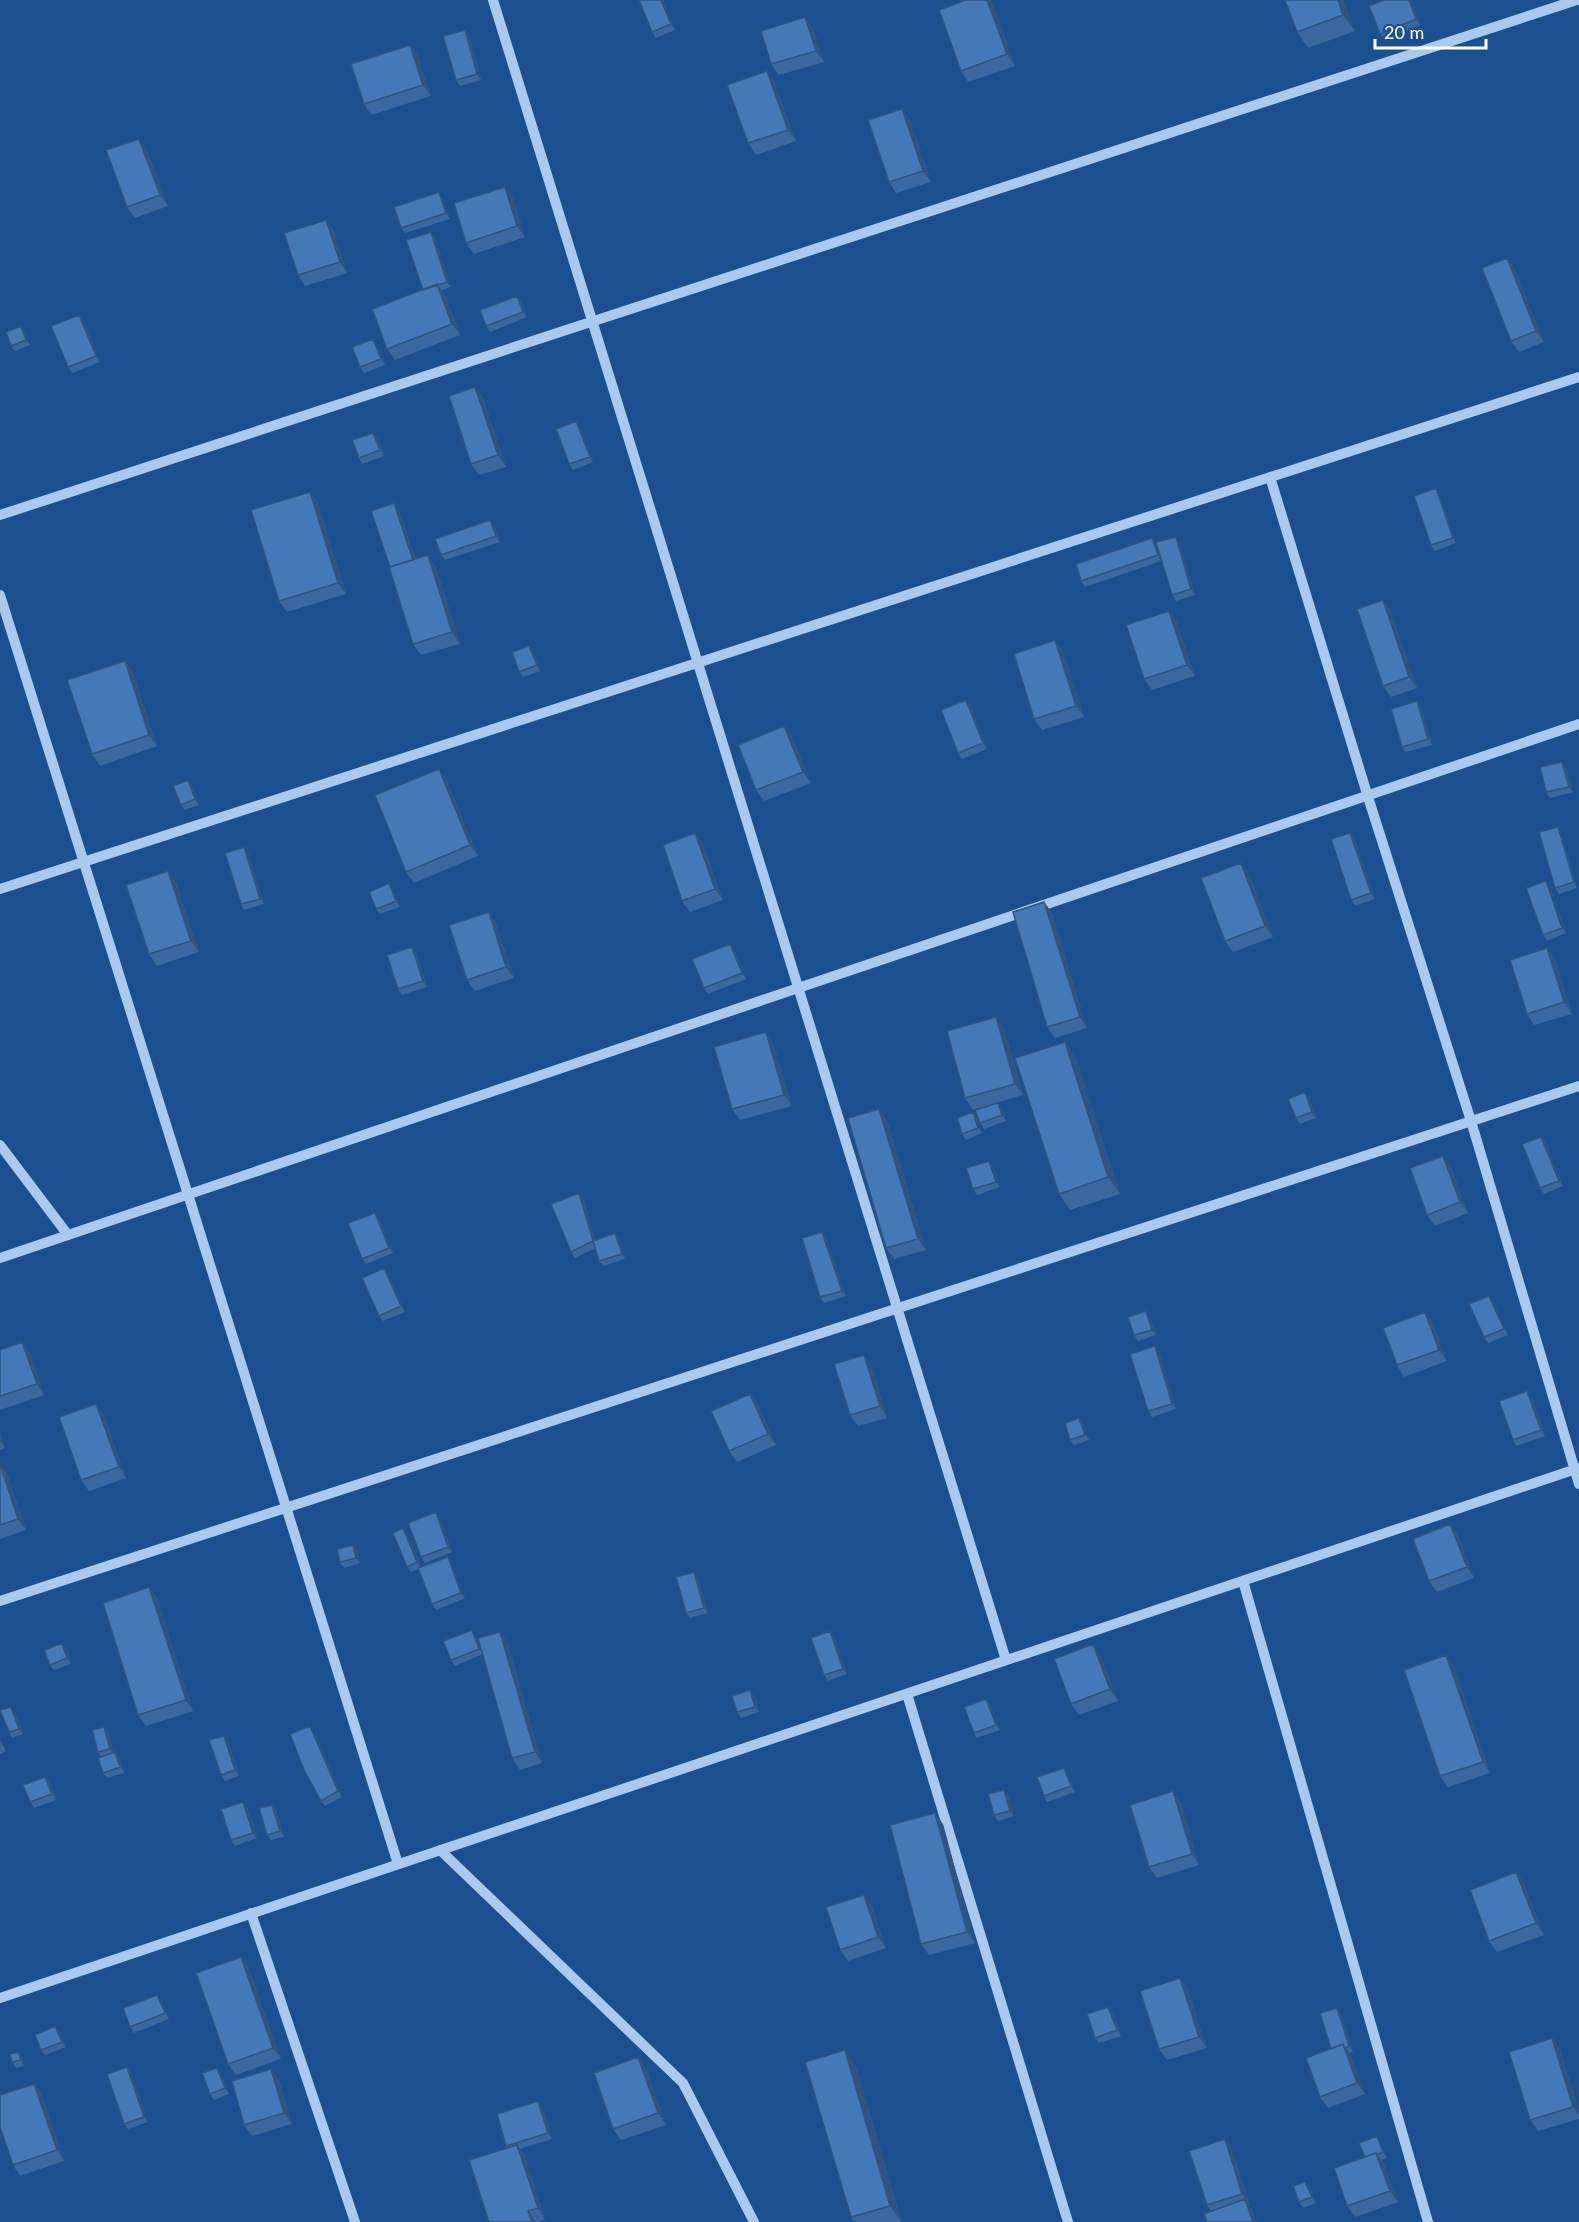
<svg xmlns="http://www.w3.org/2000/svg" width="1579" height="2222" viewBox="0 0 1579 2222" font-family="Lato,sans-serif">
  <rect width="100%" height="100%" fill="#1b4f8f"/>
  <g fill="none" stroke-linecap="round" stroke-linejoin="round">
    <path stroke="#a9c9ee" stroke-width="10" d="M493 0 1006 1660
      M1270 477 1368 797 1471 1121 1579 1484
      M0 515 1577 0
      M0 595 398 1864
      M0 889 1579 377
      M0 1145 68 1235
      M0 1258 1579 724
      M1243 1581 1428 2222
      M0 1601 1579 1086
      M907 1694 1068 2222
      M440 1850 683 2083 754 2222
      M251 1913 355 2222
      M0 1998 1579 1468"/>
  </g>
  <path fill="#3a679d" d="M663 0 675 30 656 38 652 32Z
    M1285 0H1343L1355 31 1308 48 1297 32Z
    M1411 0 1420 25 1384 40 1380 34Z
    M993 4 1015 66 968 82 961 71Z
    M813 28 824 62 779 75 771 64Z
    M469 35 481 80 460 86 456 80Z
    M410 45 418 56 431 96 371 115 364 104Z
    M767 71 774 82 796 141 756 155 748 143Z
    M910 120 931 182 896 193 889 182Z
    M147 150 168 206 135 218 127 207Z
    M442 198 450 219 405 233 401 228Z
    M513 198 525 237 474 254 466 243Z
    M334 231 347 273 305 286 298 275Z
    M431 232 435 238 451 287 441 290 445 295 460 335 395 360 387 349 423 290Z
    M1507 258 1515 269 1544 342 1519 352 1511 341Z
    M517 296 521 302 527 317 490 332 486 326Z
    M79 315 83 320 100 362 72 373 68 367Z
    M25 332 30 345 15 351 11 346Z
    M377 345 385 365 364 373 360 367Z
    M475 387 483 398 506 467 479 475 471 464Z
    M580 427 593 462 573 470 569 464Z
    M377 438 384 456 362 464 359 458Z
    M1436 488 1439 494 1456 543 1435 551 1431 545Z
    M310 492 318 503 346 594 287 612 279 601Z
    M398 509 415 559 436 566 460 644 421 655 413 644Z
    M494 526 500 542 445 560 441 555Z
    M1152 538 1156 544 1161 561 1085 587 1081 581Z
    M1179 542 1195 595 1176 601 1172 595Z
    M1383 600 1391 612 1417 688 1391 697 1383 686Z
    M1177 622 1195 676 1152 690 1144 679Z
    M533 651 540 671 523 677 519 672Z
    M1063 651 1084 717 1042 730 1034 719Z
    M125 661 133 672 157 746 100 766 92 754Z
    M970 705 987 749 962 759 958 753Z
    M1421 707 1432 745 1406 752 1402 747Z
    M784 726 792 737 811 783 764 801 756 790Z
    M1562 762 1566 767 1573 792 1550 798 1546 792Z
    M447 781 478 856 414 883 406 872Z
    M192 786 199 805 185 810 181 805Z
    M1558 827 1561 832 1577 888 1559 894 1555 888Z
    M1350 833 1354 838 1375 899 1355 906 1351 900Z
    M703 844 723 900 690 912 682 901Z
    M248 853 264 904 244 910 241 904Z
    M1241 863 1249 874 1273 937 1233 952 1225 941Z
    M176 882 199 952 157 966 149 954Z
    M1550 887 1566 933 1547 941 1543 935Z
    M393 889 400 907 380 914 376 909Z
    M1044 902 1052 913 1087 1028 1055 1038 1047 1027Z
    M489 912 496 923 514 978 475 991 467 980Z
    M730 944 734 950 746 979 708 994 704 988Z
    M412 947 416 953 427 987 402 995 398 989Z
    M1547 948 1555 959 1572 1014 1534 1025 1527 1014Z
    M1004 1028 1023 1095 973 1110 965 1098Z
    M773 1043 792 1106 740 1120 732 1109Z
    M1076 1058 1120 1194 1070 1210 1059 1194Z
    M1309 1098 1316 1118 1300 1124 1296 1118Z
    M1002 1108 1006 1121 984 1129 980 1123Z
    M977 1117 982 1133 966 1140 962 1134Z
    M887 1120 926 1250 894 1259 886 1248Z
    M1541 1137 1545 1142 1563 1186 1544 1194 1540 1188Z
    M1443 1156 1451 1167 1468 1213 1435 1226 1427 1215Z
    M993 1167 1000 1187 977 1195 973 1189Z
    M579 1193 583 1198 595 1240 619 1238 625 1259 603 1266 599 1261 595 1248 575 1258 571 1252Z
    M379 1219 393 1253 366 1264 362 1259Z
    M826 1237 846 1296 824 1303 820 1297Z
    M388 1274 405 1312 383 1321 379 1316Z
    M1489 1296 1493 1302 1508 1335 1488 1343 1484 1337Z
    M1425 1312 1433 1323 1447 1361 1404 1377 1397 1365Z
    M1150 1317 1156 1335 1138 1341 1134 1335Z
    M22 1342 30 1353 44 1395 0 1410V1350Z
    M1159 1352 1176 1409 1152 1417 1148 1411Z
    M864 1355 872 1366 887 1418 858 1426 850 1415Z
    M750 1394 758 1405 776 1445 737 1462 729 1451Z
    M1531 1397 1545 1436 1516 1446 1513 1440Z
    M104 1415 126 1478 89 1491 81 1480Z
    M1083 1424 1089 1440 1074 1445 1070 1440Z
    M0 1433 5 1448 0 1450Z
    M0 1464 8 1475 26 1530 0 1539Z
    M436 1512 440 1518 452 1552 425 1563 421 1557Z
    M1450 1524 1458 1535 1474 1578 1437 1592 1429 1581Z
    M407 1534 421 1567 451 1563 465 1598 436 1610 432 1604 418 1569 411 1572 407 1567Z
    M357 1550 360 1563 344 1568 340 1562Z
    M698 1578 708 1613 690 1618 686 1613Z
    M149 1587 157 1598 193 1711 146 1726 138 1715Z
    M500 1632 508 1643 542 1763 520 1770 512 1758Z
    M475 1636 483 1654 455 1666 451 1660Z
    M834 1637 847 1674 828 1681 824 1675Z
    M62 1643 66 1649 71 1664 54 1670 50 1665Z
    M1093 1644 1100 1655 1118 1701 1079 1715 1071 1704Z
    M1446 1655 1454 1666 1490 1773 1448 1787 1440 1776Z
    M754 1696 759 1712 741 1718 737 1712Z
    M986 1699 990 1705 1000 1730 977 1738 974 1733Z
    M15 1712 23 1734 12 1738 9 1732Z
    M104 1727 108 1732 113 1752H115L119 1758 124 1773 107 1778 103 1773 101 1757 98 1752Z
    M314 1731 342 1797 325 1806 321 1801Z
    M0 1737 6 1751 0 1754Z
    M228 1742 239 1776 225 1781 221 1775Z
    M1064 1768 1068 1774 1075 1792 1047 1802 1044 1796Z
    M45 1777 49 1782 56 1800 34 1808 30 1802Z
    M1004 1790 1008 1795 1014 1816 998 1821 994 1815Z
    M243 1802 247 1807 257 1838 235 1846 231 1840Z
    M1181 1803 1199 1865 1157 1878 1149 1867Z
    M272 1805 276 1810 284 1837 271 1840 267 1835Z
    M943 1824 975 1943 929 1955 921 1944Z
    M1516 1872 1524 1883 1544 1935 1497 1952 1489 1941Z
    M864 1895 872 1906 886 1948 848 1961 840 1950Z
    M241 1957 249 1969 281 2059 236 2075 228 2064Z
    M1180 1978 1188 1989 1207 2048 1167 2060 1159 2049Z
    M161 2000 169 2019 134 2033 130 2027Z
    M1108 2007 1112 2012 1121 2036 1099 2043 1095 2038Z
    M1337 2008 1341 2014 1353 2052 1349 2053 1365 2094 1328 2108 1320 2097 1331 2049Z
    M55 2026 59 2032 66 2047 45 2055 41 2050Z
    M1552 2038 1560 2049 1579 2111V2119L1538 2131 1530 2120Z
    M18 2052 22 2057 24 2066 16 2068 12 2062Z
    M127 2067 131 2073 148 2122 128 2129 124 2124Z
    M856 2067 902 2222H854L851 2217Z
    M217 2068 221 2073 229 2094 214 2100 210 2094Z
    M646 2068 666 2125 621 2140 613 2129Z
    M279 2080 292 2124 252 2136 244 2125Z
    M34 2084 42 2095 64 2161 20 2176 13 2165Z
    M542 2107 552 2139 520 2149 525 2156 545 2220 538 2222H489L507 2148 506 2146Z
    M1377 2136 1380 2142 1387 2158 1381 2160 1384 2164 1398 2202 1355 2217 1347 2206 1365 2157Z
    M1232 2150 1250 2205H1249L1253 2210 1211 2211 1207 2205Z
    M1305 2182 1309 2187 1316 2203 1303 2208 1299 2202Z"/>
  <path fill="#305480" d="M661 0H663L675 30 671 24Z
    M987 0H990L993 4 1015 66 1007 54Z
    M1338 0H1343L1355 31 1343 15Z
    M1409 0H1411L1420 25 1416 19Z
    M805 17 813 28 824 62 816 51Z
    M465 30 469 35 481 80 477 74Z
    M410 45 418 56 431 96 423 85Z
    M767 71 774 82 796 141 788 130Z
    M902 109 910 120 931 182 923 171Z
    M139 139 147 150 168 206 160 195Z
    M505 187 513 198 525 237 517 226Z
    M439 192 442 198 450 219 446 213Z
    M326 220 334 231 347 273 340 262Z
    M431 232 435 238 451 287 447 282Z
    M1507 258 1515 269 1544 342 1536 331Z
    M437 284 445 295 460 335 452 324Z
    M517 296 521 302 527 317 523 312Z
    M79 315 83 320 100 362 96 356Z
    M21 326 25 332 30 345 26 340Z
    M373 339 377 345 385 365 381 359Z
    M475 387 483 398 506 467 498 455Z
    M576 421 580 427 593 462 590 457Z
    M373 433 377 438 384 456 380 450Z
    M1436 488 1439 494 1456 543 1453 538Z
    M310 492 318 503 346 594 338 583Z
    M394 503 398 509 417 566 413 561Z
    M490 520 494 526 500 542 496 536Z
    M1176 537 1179 542 1195 595 1191 589Z
    M1152 538 1156 544 1161 561 1158 555Z
    M428 555 436 566 460 644 452 632Z
    M1383 600 1391 612 1417 688 1409 677Z
    M1169 611 1177 622 1195 676 1187 665Z
    M1055 640 1063 651 1084 717 1076 706Z
    M529 646 533 651 540 671 537 665Z
    M125 661 133 672 157 746 149 735Z
    M966 700 970 705 987 749 983 743Z
    M1417 701 1421 707 1432 745 1428 739Z
    M784 726 792 737 811 783 803 772Z
    M1562 762 1566 767 1573 792 1569 787Z
    M439 769 447 781 478 856 470 845Z
    M188 780 192 786 199 805 195 799Z
    M1558 827 1561 832 1577 888 1574 882Z
    M695 833 703 844 723 900 715 889Z
    M1350 833 1354 838 1375 899 1371 893Z
    M244 847 248 853 264 904 260 899Z
    M1241 863 1249 874 1273 937 1265 926Z
    M168 871 176 882 199 952 191 941Z
    M1546 881 1550 887 1566 933 1562 928Z
    M389 883 393 889 400 907 396 901Z
    M1044 902 1052 913 1087 1028 1080 1017Z
    M489 912 496 923 514 978 506 967Z
    M730 944 734 950 746 979 742 973Z
    M412 947 416 953 427 987 423 981Z
    M1547 948 1555 959 1572 1014 1564 1002Z
    M996 1017 1004 1028 1023 1095 1015 1084Z
    M766 1032 773 1043 792 1106 784 1095Z
    M1065 1042 1076 1058 1120 1194 1108 1177Z
    M1305 1092 1309 1098 1316 1118 1312 1112Z
    M998 1103 1002 1108 1006 1121 1002 1115Z
    M879 1109 887 1120 926 1250 918 1239Z
    M973 1112 977 1117 982 1133 978 1128Z
    M1541 1137 1545 1142 1563 1186 1559 1181Z
    M1443 1156 1451 1167 1468 1213 1460 1202Z
    M989 1161 993 1167 1000 1187 996 1182Z
    M579 1193 583 1198 597 1247 593 1241Z
    M375 1213 379 1219 393 1253 389 1248Z
    M822 1232 826 1237 846 1296 842 1291Z
    M615 1233 619 1238 625 1259 622 1254Z
    M384 1268 388 1274 405 1312 401 1306Z
    M1489 1296 1493 1302 1508 1335 1504 1329Z
    M1146 1311 1150 1317 1156 1335 1152 1330Z
    M1425 1312 1433 1323 1447 1361 1439 1350Z
    M22 1342 30 1353 44 1395 37 1384Z
    M1155 1346 1159 1352 1176 1409 1172 1404Z
    M864 1355 872 1366 887 1418 880 1406Z
    M1527 1391 1531 1397 1545 1436 1541 1430Z
    M750 1394 758 1405 776 1445 768 1434Z
    M96 1404 104 1415 126 1478 119 1467Z
    M1079 1418 1083 1424 1089 1440 1085 1435Z
    M0 1433 5 1448 0 1441Z
    M1 1464 8 1475 26 1530 18 1519Z
    M436 1512 440 1518 452 1552 448 1547Z
    M1450 1524 1458 1535 1474 1578 1467 1567Z
    M403 1528 407 1534 421 1568 417 1562Z
    M353 1545 357 1550 360 1563 356 1558Z
    M448 1557 451 1563 465 1598 461 1593Z
    M694 1572 698 1578 708 1613 704 1608Z
    M149 1587 157 1598 193 1711 186 1700Z
    M472 1630 475 1636 483 1654 479 1649Z
    M830 1631 834 1637 847 1674 843 1669Z
    M500 1632 508 1643 542 1763 535 1752Z
    M62 1643 66 1649 71 1664 67 1658Z
    M1093 1644 1100 1655 1118 1701 1110 1689Z
    M1446 1655 1454 1666 1490 1773 1483 1762Z
    M750 1690 754 1696 759 1712 755 1707Z
    M986 1699 990 1705 1000 1730 996 1725Z
    M11 1707 15 1712 23 1734 19 1729Z
    M310 1726 314 1731 342 1797 338 1791Z
    M104 1727 108 1732 114 1754 110 1749Z
    M224 1736 228 1742 239 1776 235 1770Z
    M0 1737 6 1751 0 1741Z
    M115 1752 119 1758 124 1773 120 1767Z
    M1064 1768 1068 1774 1075 1792 1071 1786Z
    M45 1777 49 1782 56 1800 52 1794Z
    M1004 1790 1008 1795 1014 1816 1010 1811Z
    M1173 1791 1181 1803 1199 1865 1192 1854Z
    M243 1802 247 1807 257 1838 253 1833Z
    M272 1805 276 1810 284 1837 280 1831Z
    M935 1813 943 1824 975 1943 967 1932Z
    M1516 1872 1524 1883 1544 1935 1536 1923Z
    M864 1895 872 1906 886 1948 878 1937Z
    M241 1957 249 1969 281 2059 273 2048Z
    M1180 1978 1188 1989 1207 2048 1199 2037Z
    M157 1995 161 2000 169 2019 165 2013Z
    M1108 2007 1112 2012 1121 2036 1117 2030Z
    M1337 2008 1341 2014 1353 2052 1349 2046Z
    M55 2026 59 2032 66 2047 62 2042Z
    M1552 2038 1560 2049 1579 2111V2115L1573 2107Z
    M1343 2044 1351 2055 1365 2094 1357 2083Z
    M845 2050 856 2067 902 2222 890 2206Z
    M18 2052 22 2057 24 2066 21 2060Z
    M638 2057 646 2068 666 2125 658 2113Z
    M127 2067 131 2073 148 2122 144 2117Z
    M217 2068 221 2073 229 2094 225 2088Z
    M271 2069 279 2080 292 2124 284 2113Z
    M34 2084 42 2095 64 2161 57 2150Z
    M538 2101 542 2107 552 2139 548 2133Z
    M1377 2136 1380 2142 1387 2158 1383 2152Z
    M1225 2139 1232 2150 1250 2205 1242 2194Z
    M517 2145 525 2156 545 2220 538 2208Z
    M1376 2153 1384 2164 1398 2202 1390 2191Z
    M1305 2182 1309 2187 1316 2203 1312 2197Z
    M1245 2199 1253 2210 1257 2222H1253Z
    M528 2211 536 2222H532Z"/>
  <path fill="#4478b7" stroke="#305480" stroke-width="1.5" d="M639 0H661L671 24 652 32Z
    M966 0H987L1007 54 961 71 939 10Z
    M1285 0H1338L1343 15 1297 32Z
    M1384 0H1409L1416 19 1380 34 1369 6Z
    M805 17 816 51 771 64 761 31Z
    M465 30 477 74 456 80 443 36Z
    M410 45 423 85 364 104 351 64Z
    M767 71 788 130 748 143 727 85Z
    M902 109 923 171 889 182 868 120Z
    M139 139 160 195 127 207 106 150Z
    M505 187 517 226 466 243 454 203Z
    M439 192 446 213 401 228 394 207Z
    M326 220 340 262 298 275 284 233Z
    M431 232 447 282 423 290 406 240Z
    M1507 258 1536 331 1511 341 1482 268Z
    M437 284 452 324 387 349 372 309Z
    M517 296 523 312 486 326 480 310Z
    M79 315 96 356 68 367 51 326Z
    M21 326 26 340 11 346 6 332Z
    M373 339 381 359 360 367 352 347Z
    M475 387 498 455 471 464 449 396Z
    M576 421 590 457 569 464 556 429Z
    M373 433 380 450 359 458 352 440Z
    M1436 488 1453 538 1431 545 1414 496Z
    M310 492 338 583 279 601 251 510Z
    M394 503 413 560 390 567 371 511Z
    M490 520 496 536 441 555 435 539Z
    M1176 537 1191 589 1172 595 1156 542Z
    M1152 538 1158 555 1081 581 1076 564Z
    M428 555 452 632 413 644 389 567Z
    M1383 600 1409 677 1383 686 1357 609Z
    M1169 611 1187 665 1144 679 1126 625Z
    M1055 640 1076 706 1034 719 1014 654Z
    M529 646 537 665 519 672 512 652Z
    M125 661 149 735 92 754 67 680Z
    M966 700 983 743 958 753 941 710Z
    M1417 701 1428 739 1402 747 1391 709Z
    M784 726 803 772 756 790 738 745Z
    M1562 762 1569 787 1546 792 1540 767Z
    M439 769 470 845 406 872 375 795Z
    M188 780 195 799 181 805 173 786Z
    M1558 827 1574 882 1555 888 1539 832Z
    M695 833 715 889 682 901 663 845Z
    M1350 833 1371 893 1351 900 1331 839Z
    M244 847 260 899 241 904 225 853Z
    M1241 863 1265 926 1225 941 1201 878Z
    M168 871 191 941 149 954 126 885Z
    M1546 881 1562 928 1543 935 1526 888Z
    M389 883 396 901 376 909 369 892Z
    M1044 902 1080 1017 1047 1027 1013 912Z
    M489 912 506 967 467 980 449 925Z
    M730 944 742 973 704 988 692 959Z
    M412 947 423 981 398 989 387 955Z
    M1547 948 1564 1002 1527 1014 1510 960Z
    M996 1017 1015 1084 965 1098 947 1031Z
    M766 1032 784 1095 732 1109 714 1047Z
    M1065 1042 1108 1177 1059 1194 1015 1058Z
    M1305 1092 1312 1112 1296 1118 1288 1099Z
    M998 1103 1002 1115 980 1123 975 1110Z
    M879 1109 918 1239 886 1248 848 1118Z
    M973 1112 978 1128 962 1134 957 1118Z
    M1541 1137 1559 1181 1540 1188 1522 1144Z
    M1443 1156 1460 1202 1427 1215 1410 1168Z
    M989 1161 996 1182 973 1189 966 1168Z
    M579 1193 593 1241 571 1252 551 1204Z
    M375 1213 389 1248 362 1259 348 1223Z
    M822 1232 842 1291 820 1297 802 1238Z
    M615 1233 622 1254 599 1261 593 1241Z
    M384 1268 401 1306 379 1316 362 1278Z
    M1489 1296 1504 1329 1484 1337 1469 1304Z
    M1146 1311 1152 1330 1134 1335 1128 1317Z
    M1425 1312 1439 1350 1397 1365 1383 1328Z
    M22 1342 37 1384 0 1396V1350Z
    M1155 1346 1172 1404 1148 1411 1130 1354Z
    M864 1355 880 1406 850 1415 834 1364Z
    M1527 1391 1541 1430 1513 1440 1499 1401Z
    M750 1394 768 1434 729 1451 711 1411Z
    M96 1404 119 1467 81 1480 59 1417Z
    M1079 1418 1085 1435 1070 1440 1065 1423Z
    M0 1464 18 1519 0 1525Z
    M436 1512 448 1547 421 1557 408 1523Z
    M1450 1524 1467 1567 1429 1581 1413 1539Z
    M403 1528 417 1562 407 1567 393 1533Z
    M353 1545 356 1558 340 1562 337 1549Z
    M448 1557 461 1593 432 1604 418 1568Z
    M694 1572 704 1608 686 1613 676 1577Z
    M149 1587 186 1700 138 1715 103 1603Z
    M472 1630 479 1649 451 1660 443 1641Z
    M830 1631 843 1669 824 1675 811 1638Z
    M500 1632 535 1752 512 1758 478 1638Z
    M62 1643 67 1658 50 1665 44 1650Z
    M1093 1644 1110 1689 1071 1704 1054 1659Z
    M1446 1655 1483 1762 1440 1776 1404 1670Z
    M750 1690 755 1707 737 1712 732 1696Z
    M986 1699 996 1725 974 1733 964 1707Z
    M11 1707 19 1729 9 1732 0 1710Z
    M310 1726 338 1791 321 1801 304 1770 290 1734Z
    M104 1727 110 1749 98 1752 92 1730Z
    M224 1736 235 1770 221 1775 209 1740Z
    M115 1752 120 1767 103 1773 98 1758Z
    M1064 1768 1071 1786 1044 1796 1037 1777Z
    M45 1777 52 1794 30 1802 23 1785Z
    M1004 1790 1010 1811 994 1815 988 1794Z
    M1173 1791 1192 1854 1149 1867 1130 1805Z
    M243 1802 253 1833 231 1840 221 1809Z
    M272 1805 280 1831 267 1835 259 1808Z
    M935 1813 967 1932 921 1944 890 1825Z
    M1516 1872 1536 1923 1489 1941 1470 1890Z
    M864 1895 878 1937 840 1950 826 1907Z
    M241 1957 273 2048 228 2064 196 1973Z
    M1180 1978 1199 2037 1159 2049 1140 1991Z
    M157 1995 165 2013 130 2027 123 2008Z
    M1108 2007 1117 2030 1095 2038 1087 2014Z
    M1337 2008 1349 2046 1345 2048 1343 2044 1331 2049 1320 2013Z
    M55 2026 62 2042 41 2050 35 2035Z
    M1552 2038 1573 2107 1530 2120 1509 2052Z
    M1343 2044 1357 2083 1320 2097 1306 2058Z
    M845 2050 890 2206 851 2217 805 2062Z
    M18 2052 21 2060 12 2062 10 2054Z
    M638 2057 658 2113 613 2129 594 2073Z
    M127 2067 144 2117 124 2124 107 2074Z
    M217 2068 225 2088 210 2094 202 2073Z
    M271 2069 284 2113 244 2125 232 2081Z
    M34 2084 57 2150 13 2165 0 2127V2095Z
    M538 2101 548 2133 506 2146 497 2114Z
    M1377 2136 1383 2152 1377 2155 1376 2153 1365 2157 1359 2143Z
    M1225 2139 1242 2194 1207 2205 1189 2151Z
    M517 2145 538 2208 528 2211 532 2222H489L469 2160Z
    M1376 2153 1390 2191 1347 2206 1334 2168Z
    M1305 2182 1312 2197 1299 2202 1293 2186Z
    M1245 2199 1253 2222H1207L1204 2214Z"/>
  <path d="M1375 39v9h111v-9" fill="none" stroke="#ffffff" stroke-width="3"/>
  <text x="1384" y="39" font-size="18" fill="#ffffff" stroke="#1b4f8f" stroke-width="4.5" paint-order="stroke">20 m</text>
</svg>
